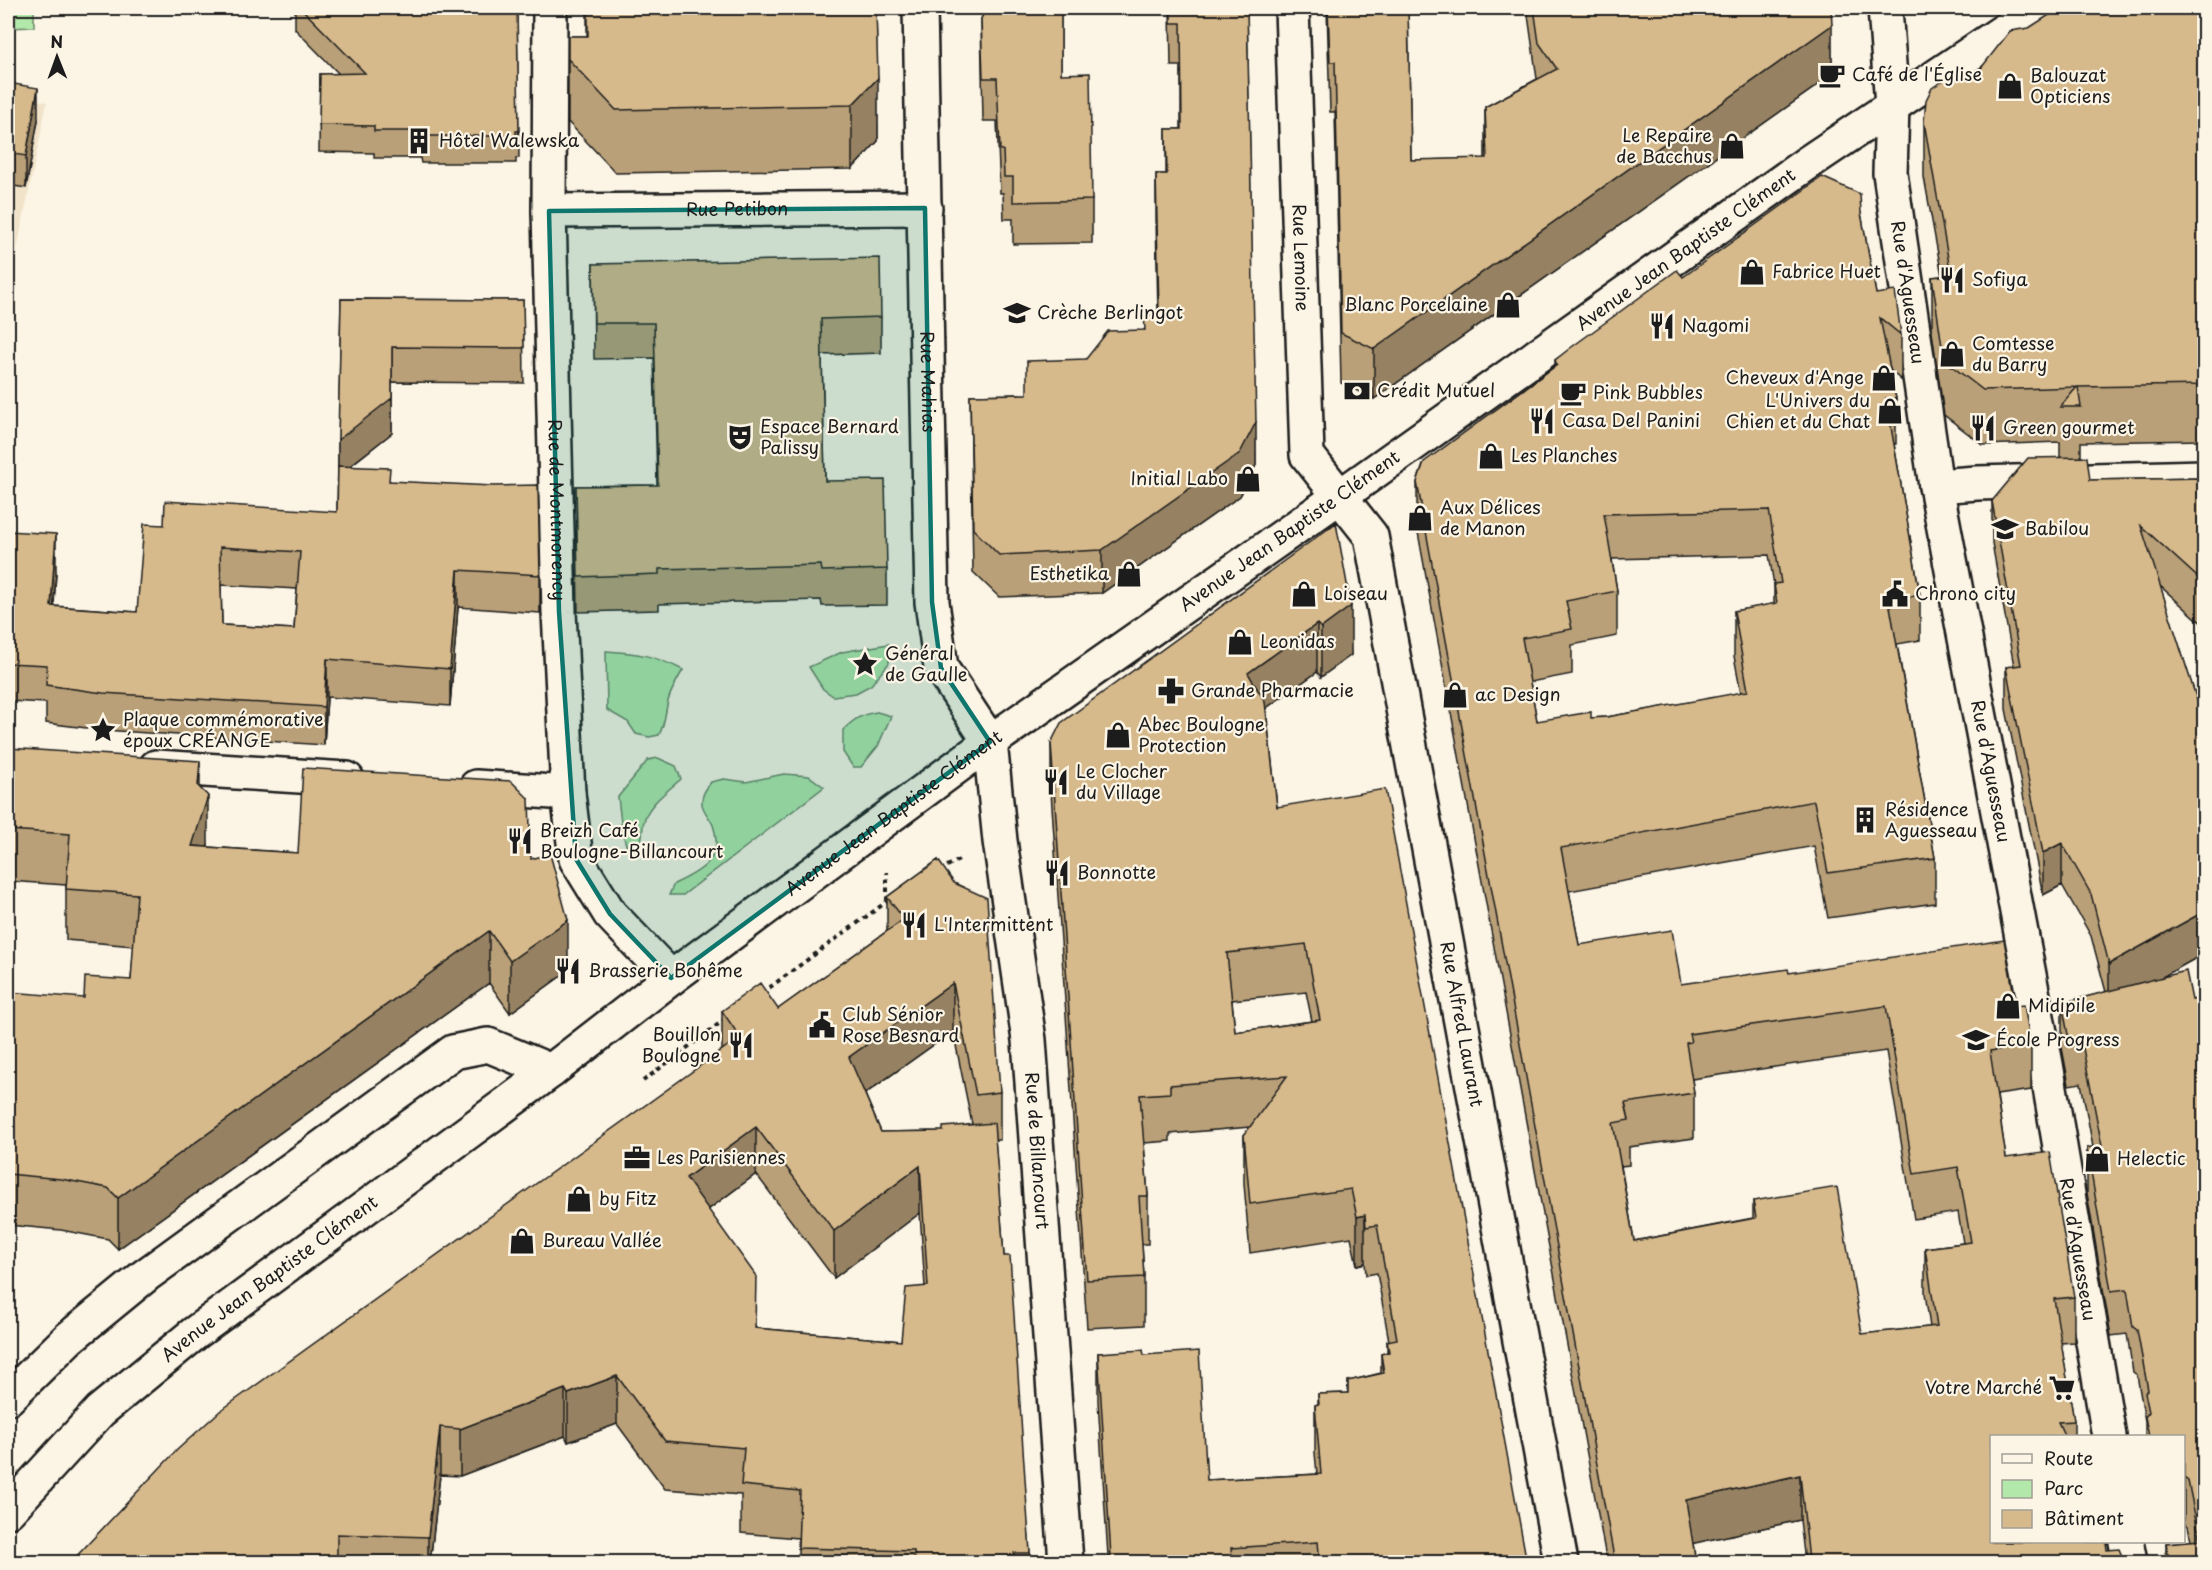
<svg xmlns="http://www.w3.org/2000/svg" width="2212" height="1570" viewBox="0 0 2212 1570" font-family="'Playpen Sans',sans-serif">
  <rect width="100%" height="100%" fill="#fcf5e5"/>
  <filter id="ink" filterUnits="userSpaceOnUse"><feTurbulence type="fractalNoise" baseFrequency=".0167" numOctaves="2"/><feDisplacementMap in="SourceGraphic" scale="12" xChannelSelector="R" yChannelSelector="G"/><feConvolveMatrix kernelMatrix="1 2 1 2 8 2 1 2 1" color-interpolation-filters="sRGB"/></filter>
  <g filter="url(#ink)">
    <path fill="#f1e3ca" d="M8 95 47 102 8 294Z"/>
    <path fill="#b2e8aa" stroke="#678263" stroke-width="1.5" d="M8 8H34V27L8 28Z
      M889 644V663L871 685 856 693 833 696 823 689 809 667 842 652Z
      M606 651C639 653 653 655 683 670 677 680 671 690 668 701 665 713 665 724 659 735L649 737 636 734 628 722 607 710Z
      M877 712 891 716 878 746 861 767H853L843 752V730C854 719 862 714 877 712Z
      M658 758 676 766 681 779C669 790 651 802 645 818 640 830 646 836 636 849L628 851 622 831 618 797 648 760Z
      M784 774 809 776 824 787 683 895H669L674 884C700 872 725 859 713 825 710 818 703 811 702 804 701 795 706 789 711 782L724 779 746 782Z"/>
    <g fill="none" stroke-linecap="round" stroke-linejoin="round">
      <g stroke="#1c1c1c" stroke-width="38">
        <g id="minor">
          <path id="s1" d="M550 8 549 211 559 612 568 793 576 859 610 914 671 978"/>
          <path id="s2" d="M920 8 932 602 941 668 990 742 1000 841 1029 1040 1066 1562"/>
          <path id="s3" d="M1292 8 1307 455 1371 536 1561 1562"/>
          <path id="s4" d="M1885 8 1892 106 1890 173 1936 486 2046 1064 2109 1436"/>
          <path id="s5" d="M549 211 925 208"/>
          <path d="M1936 486 1977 483 2204 477"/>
          <path d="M156 767 347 779"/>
          <path d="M476 787 568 793"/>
          <path d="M8 1398 69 1338 146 1275 453 1052 488 1045 551 1071"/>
          <path d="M2126 1542 2130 1562"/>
        </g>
      </g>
      <g stroke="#1c1c1c" stroke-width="38">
        <g id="major">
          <path id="s6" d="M8 1511 100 1411 195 1333 551 1071 671 978 990 742 1339 497 1809 162 2038 8"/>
        </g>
      </g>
      <path stroke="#1c1c1c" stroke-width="4" stroke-dasharray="4.5 4.5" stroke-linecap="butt" d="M939 870 959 860
        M887 901V872
        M762 993 889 900
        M643 1081 724 1020"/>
      <use href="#minor" stroke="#fcf5e5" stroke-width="33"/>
      <use href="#major" stroke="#fcf5e5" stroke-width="33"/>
    </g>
    <path fill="#b9a078" stroke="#1c1c1c" stroke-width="1.5" fill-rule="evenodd" d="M295 8H517L519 158H516V163H421L420 158H374V153L319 152 320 74H339L295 29Z
      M587 8H876L878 141 852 169 616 173 568 122V36H587Z
      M986 8H1247L1256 465 1240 496 1102 593 999 597 973 572 970 395 1027 394 1086 359 1144 330 1158 314 1156 217V174H1166V129H1181V66H1171L1170 10 1061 9V74L1092 200V243L1013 244V219H1004L1003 193H1000L997 121H983L981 19Z
      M1327 8H1408L1411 160 1485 159V107L1537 79 1527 8H1831L1832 75 1374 399 1341 383 1335 112H1330Z
      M2205 8V440L2081 442V457L2090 480 2205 478V626L2160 586 2205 725V953L2160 978 2192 1000 2205 1563H2166V1543L2191 1541 2188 1526 2184 1523V1437H2145V1421L2137 1375 2133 1372 2127 1334 2111 1336 2087 1193V1148L2093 1147 2081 1083 2069 1085 2062 1048V1003L2106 992 2091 936 2062 885 2043 895 2006 709V667L2014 666 1992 543V501L2060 457V442L1983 445 1944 415 1932 332V277L1942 276 1924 177V122L1971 81Z
      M8 83 38 120 26 188 14 186Z
      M1861 213 1876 294 1901 335V380L1891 371 1896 399V444H1894L1920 595V640L1897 644 1935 858V903L1828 918 1814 846 1569 891 1579 945 1681 984 1789 973 2016 1006 2031 1045V1090L1997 1095 2006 1158 2074 1297V1342L2061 1343 2074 1421V1437H1992L2107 1550 2125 1563 1805 1562 1800 1520 1693 1543 1696 1563H1607L1417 527V482L1555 367V360L1683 277ZM1769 555 1774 585V604L1734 611V656L1741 693 1607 717 1537 721 1530 682 1572 674V645L1617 636V591L1612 559ZM1886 1051 1914 1219 1958 1212 1963 1243 1925 1248V1293L1930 1327 1862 1334 1753 1201V1218L1634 1241 1621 1166 1629 1165V1147L1694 1138V1093L1692 1079Z
      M593 264 881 317V353L822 355 825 481 887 569V605L822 606 821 600 659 604V610L578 612 576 486 657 485 654 358 594 359Z
      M341 299 523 300 524 383 392 382V433L349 467 390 481 540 575V613L458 607 450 706 327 697 324 745 103 730 46 723V703L8 701V531L56 572 54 606 137 612 164 525 337 512ZM221 585 297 589 294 629 222 625Z
      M1336 523 1351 655 1321 677 1317 672 1266 708 1277 807 1527 1563H1105L1108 1556 1098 1401V1353L1144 1355 1207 1480 1317 1474 1315 1453V1405L1318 1404V1394L1348 1393V1381L1381 1373V1354L1387 1352V1341H1389L1377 1273 1366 1275 1365 1263 1357 1265 1351 1237 1250 1253 1244 1184V1135L1251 1127 1170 1134V1141L1144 1143 1148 1196V1244H1142L1144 1277V1325L1087 1328 1051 792V743ZM1306 992 1312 1021 1235 1032 1232 1000Z
      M8 748 200 788 208 847 298 853 531 859 568 971 510 1013 489 983 118 1249 108 1239 61 1230 8 1225V1012L84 998 131 980 134 946 66 940V885L8 881Z
      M938 860 1000 1092V1140H995L1004 1256 1030 1553V1563H798V1538L741 1533V1495L665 1489 617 1424 568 1442 565 1436 460 1476 440 1475 430 1563H70L722 1050V1011L778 1009 887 931V897ZM953 1031 972 1124 943 1131 881 1132 865 1094ZM756 1174 834 1278 920 1213 925 1287 901 1341 756 1328 708 1210Z"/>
    <path fill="#968262" stroke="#1c1c1c" stroke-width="1.5" d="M1832 25V75L1374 399V349Z
      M878 78V141L852 169V105Z
      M38 88V120L26 188V156Z
      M14 154V186L8 221V190Z
      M392 347V433L338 475V440Z
      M1256 422V465L1240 496 1102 593V550Z
      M56 534V572L51 644V606Z
      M458 570V607L450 706V669Z
      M1351 606V655L1321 677V628Z
      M1317 624V672L1248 721V673Z
      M327 659V697L324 745V707Z
      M200 761V812L208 796V847L192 846Z
      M2062 843V885L2043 895V853Z
      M2205 911V953L2109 1007V964Z
      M568 920V971L510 1013V961Z
      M489 931V983L118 1249V1198Z
      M953 983V1031L849 1105V1057Z
      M756 1127V1174L686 1226V1178Z
      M920 1166V1213L834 1278V1231Z
      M1365 1215V1263L1357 1265V1217Z
      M617 1376V1424L568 1442V1394Z
      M565 1389V1436L460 1476V1429Z
      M440 1427V1475L430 1563H428V1537Z
      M1800 1475V1520L1686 1545V1500Z"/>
    <path fill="#d7ba8c" stroke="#1c1c1c" stroke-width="1.5" fill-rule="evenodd" d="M301 8H517L519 131H516V136H421L420 131H374V126L319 125 320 74 365 73Z
      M588 8H876L878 78 852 105 616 110 568 59V36H588Z
      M986 8H1061V74L1090 73 1092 200 1013 202V177H1004L1003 150H1000L997 78H983L981 19Z
      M1171 8H1247L1256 422 1240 453 1102 550 999 555 973 529 970 395 1027 394V361L1086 359 1108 331 1145 330 1144 315 1159 314 1156 174H1167L1166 129H1182L1181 23H1171Z
      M1328 8H1408L1411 160 1487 158 1485 107 1557 69 1539 43 1534 8H1831L1832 25 1374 349 1341 333 1335 62H1330Z
      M2060 8H2205V385L2078 387 2081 407H2060L2077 387 1983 390 1944 360 1932 277 1951 275 1924 122 1926 100 1932 88 1962 68 1971 81 2010 31 2029 28Z
      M8 83 38 88 26 156 14 154 8 190Z
      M1822 177 1860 194 1861 213 1876 294 1895 291 1901 335 1880 318 1896 399 1886 398 1920 595 1889 601 1935 858 1828 873 1814 801 1561 848 1579 945 1672 930 1681 984 1788 969 1789 973 2004 940 2016 1006 2024 1005 2031 1045 1990 1051 2006 1158 2050 1152 2074 1297 2054 1299 2074 1421 2058 1422 2065 1437H1992V1542H2106L2107 1550 2119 1549 2125 1563H1799L1809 1561 1800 1475 1686 1500 1696 1563H1615L1417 482 1424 462 1557 365 1555 360 1569 349 1677 270 1683 277ZM1769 510 1781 583 1774 584 1777 603 1734 611 1748 691 1607 717 1591 718V712L1537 721 1522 638 1572 629 1566 601 1617 591 1604 514ZM1886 1006 1914 1174 1958 1167 1971 1242 1925 1248 1937 1326 1862 1334 1837 1187 1753 1201 1756 1218 1634 1241 1613 1123 1629 1120 1625 1103 1694 1093 1686 1043 1691 1042 1689 1034Z
      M880 258 881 317 821 319 825 481 885 480 887 569 822 571 821 565 659 569V574L578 577 576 486 658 485 654 323H594L593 264Z
      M341 299 523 300 524 348 392 347V398L338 440Z
      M2087 457 2090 480 2205 478V584L2141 526 2205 725V911L2109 964 2091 894 2062 843 2043 853 2006 667 2021 665 1992 501 2028 458Z
      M338 466 390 468 389 481 493 486 538 485 540 575 458 570 450 669 327 659 324 707 103 693 46 685 47 665 8 663V531L56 534 51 606 137 612 144 524 164 525 165 501 337 512ZM220 547 300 552 294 629 222 625Z
      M1336 523 1351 606 1321 628 1317 624 1248 673 1265 702 1277 807 1385 789 1527 1563H1320L1318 1542 1231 1548 1232 1563H1105V1557L1111 1556 1098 1353 1143 1350 1144 1355 1199 1351 1207 1480 1321 1474 1315 1405 1319 1404 1318 1394 1348 1393V1381L1384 1373 1381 1354 1389 1352 1387 1341 1397 1339 1377 1225 1366 1227 1365 1215 1357 1217 1351 1189 1250 1204 1244 1135 1287 1076 1170 1085V1093L1140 1095 1148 1196H1139L1144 1277 1087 1280 1051 743 1061 723ZM1306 944 1320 1020 1235 1032 1227 953Z
      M8 748 200 761 198 786 208 796 192 846 298 853 303 768 511 781 529 799 531 859 550 854 568 920 510 961 489 931 118 1198 108 1188 61 1179 8 1174V1012L10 992 84 998 85 977 131 980 137 894 66 889 70 834 8 830Z
      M938 860 954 883 987 898 1000 1092 976 1095 953 983 849 1057 881 1132 943 1131V1127L994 1123 1004 1256H1010L1030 1553H1014L1015 1563H915L914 1551 798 1548 800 1491 741 1485 744 1448 665 1441 617 1376 568 1394 565 1389 460 1429 440 1427 428 1537 337 1534V1563H70L177 1450 220 1411 740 1037 722 1011 760 983 778 1009 904 919 887 897ZM756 1127 834 1231 920 1166 928 1286 906 1288 901 1341 755 1328 756 1276 686 1178Z
      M2186 971 2192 1000 2205 997V1563H2170L2166 1543 2200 1540 2188 1481 2184 1478V1437H2149L2145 1417 2149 1412 2145 1393 2148 1390 2137 1330 2133 1327 2127 1289 2111 1291 2087 1148 2102 1146 2081 1038 2069 1040 2062 1003Z"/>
  </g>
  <path fill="#0f766e" fill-opacity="0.2" stroke="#0f766e" stroke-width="4.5" stroke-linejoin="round" d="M925 208 932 602 941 668 990 742 671 978 610 914 576 859 559 612 549 211Z"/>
  <defs>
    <g id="cafe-bare" transform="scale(2.07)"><path d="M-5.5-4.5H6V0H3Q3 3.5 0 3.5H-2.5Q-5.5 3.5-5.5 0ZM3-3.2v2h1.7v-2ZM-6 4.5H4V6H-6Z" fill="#1c1c1c" stroke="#fcf5e5" stroke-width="2.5" paint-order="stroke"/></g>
    <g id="shop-bare" transform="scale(2.07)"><path d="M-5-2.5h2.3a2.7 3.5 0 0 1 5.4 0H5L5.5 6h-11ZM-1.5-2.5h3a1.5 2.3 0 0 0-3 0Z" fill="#1c1c1c" stroke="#fcf5e5" stroke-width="2.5" paint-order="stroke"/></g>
    <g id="building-bare" transform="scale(2.07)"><path d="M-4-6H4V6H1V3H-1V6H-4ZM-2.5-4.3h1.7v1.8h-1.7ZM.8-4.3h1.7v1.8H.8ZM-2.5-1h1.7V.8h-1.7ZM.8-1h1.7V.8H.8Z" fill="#1c1c1c" stroke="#fcf5e5" stroke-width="2.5" paint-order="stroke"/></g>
    <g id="restaurant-bare" transform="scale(2.07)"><path d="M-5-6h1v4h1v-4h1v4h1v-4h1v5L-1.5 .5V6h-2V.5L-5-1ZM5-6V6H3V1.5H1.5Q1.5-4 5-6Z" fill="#1c1c1c" stroke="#fcf5e5" stroke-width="2.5" paint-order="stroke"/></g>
    <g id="school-bare" transform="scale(2.07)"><path d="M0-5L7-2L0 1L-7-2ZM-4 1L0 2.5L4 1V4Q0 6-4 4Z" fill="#1c1c1c" stroke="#fcf5e5" stroke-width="2.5" paint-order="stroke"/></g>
    <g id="bank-bare" transform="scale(2.07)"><path d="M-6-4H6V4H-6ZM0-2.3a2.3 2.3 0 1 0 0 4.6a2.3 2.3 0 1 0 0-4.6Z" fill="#1c1c1c" stroke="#fcf5e5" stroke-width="2.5" paint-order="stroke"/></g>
    <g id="theatre-bare" transform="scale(2.07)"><path d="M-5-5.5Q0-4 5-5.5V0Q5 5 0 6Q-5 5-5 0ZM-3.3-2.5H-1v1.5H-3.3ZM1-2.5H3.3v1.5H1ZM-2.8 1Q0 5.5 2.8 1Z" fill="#1c1c1c" stroke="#fcf5e5" stroke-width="2.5" paint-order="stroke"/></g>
    <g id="civic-bare" transform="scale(2.07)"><path d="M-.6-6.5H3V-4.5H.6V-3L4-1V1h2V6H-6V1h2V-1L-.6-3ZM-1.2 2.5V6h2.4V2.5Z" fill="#1c1c1c" stroke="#fcf5e5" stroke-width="2.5" paint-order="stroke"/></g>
    <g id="sight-bare" transform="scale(2.07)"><path d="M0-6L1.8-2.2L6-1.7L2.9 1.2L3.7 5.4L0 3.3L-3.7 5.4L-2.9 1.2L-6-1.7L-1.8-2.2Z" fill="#1c1c1c" stroke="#fcf5e5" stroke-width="2.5" paint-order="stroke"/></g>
    <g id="pharmacy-bare" transform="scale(2.07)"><path d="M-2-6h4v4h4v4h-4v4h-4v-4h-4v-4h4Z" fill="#1c1c1c" stroke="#fcf5e5" stroke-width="2.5" paint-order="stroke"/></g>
    <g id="office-bare" transform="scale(2.07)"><path d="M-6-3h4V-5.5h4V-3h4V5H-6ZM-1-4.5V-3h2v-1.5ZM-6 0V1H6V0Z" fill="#1c1c1c" stroke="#fcf5e5" stroke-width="2.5" paint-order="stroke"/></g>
    <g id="supermarket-bare" transform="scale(2.07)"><path d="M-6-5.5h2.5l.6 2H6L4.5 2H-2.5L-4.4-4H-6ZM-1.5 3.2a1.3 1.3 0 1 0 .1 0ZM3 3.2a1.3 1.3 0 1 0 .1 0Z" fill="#1c1c1c" stroke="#fcf5e5" stroke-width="2.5" paint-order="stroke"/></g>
  </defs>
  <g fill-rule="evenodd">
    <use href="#cafe-bare" x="1832" y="75"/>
    <use href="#shop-bare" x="2010" y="86"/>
    <use href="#building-bare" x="419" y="141"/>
    <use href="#shop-bare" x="1732" y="146"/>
    <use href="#shop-bare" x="1752" y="272"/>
    <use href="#restaurant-bare" x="1952" y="280"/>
    <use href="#shop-bare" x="1508" y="305"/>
    <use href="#school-bare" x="1017" y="313"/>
    <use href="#restaurant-bare" x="1662" y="326"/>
    <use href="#shop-bare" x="1952" y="354"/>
    <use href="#shop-bare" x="1884" y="378"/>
    <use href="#bank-bare" x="1357" y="391"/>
    <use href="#cafe-bare" x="1573" y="393"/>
    <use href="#shop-bare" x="1890" y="411"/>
    <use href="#restaurant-bare" x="1542" y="421"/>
    <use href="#restaurant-bare" x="1983" y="428"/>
    <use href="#theatre-bare" x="740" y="437"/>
    <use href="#shop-bare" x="1491" y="456"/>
    <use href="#shop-bare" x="1248" y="479"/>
    <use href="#shop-bare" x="1420" y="518"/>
    <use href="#school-bare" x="2005" y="529"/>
    <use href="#shop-bare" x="1129" y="574"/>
    <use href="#shop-bare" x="1304" y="594"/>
    <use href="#civic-bare" x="1895" y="594"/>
    <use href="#shop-bare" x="1240" y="642"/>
    <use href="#sight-bare" x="865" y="664"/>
    <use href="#pharmacy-bare" x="1171" y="691"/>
    <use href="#shop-bare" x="1455" y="695"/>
    <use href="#sight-bare" x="103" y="730"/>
    <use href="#shop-bare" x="1118" y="735"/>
    <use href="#restaurant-bare" x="1056" y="782"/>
    <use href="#building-bare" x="1865" y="820"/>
    <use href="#restaurant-bare" x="520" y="841"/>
    <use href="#restaurant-bare" x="1057" y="873"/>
    <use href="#restaurant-bare" x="914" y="925"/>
    <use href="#restaurant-bare" x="568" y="971"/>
    <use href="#shop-bare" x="2008" y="1006"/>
    <use href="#civic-bare" x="822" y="1025"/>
    <use href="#school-bare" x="1976" y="1040"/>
    <use href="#restaurant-bare" x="741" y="1045"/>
    <use href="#office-bare" x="637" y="1158"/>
    <use href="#shop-bare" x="2097" y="1159"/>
    <use href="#shop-bare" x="579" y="1199"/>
    <use href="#shop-bare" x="522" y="1241"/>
    <use href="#supermarket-bare" x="2062" y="1388"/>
  </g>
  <g text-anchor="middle" stroke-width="4.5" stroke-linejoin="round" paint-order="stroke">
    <g font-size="18" fill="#1c1c1c" stroke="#fcf5e5" text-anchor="start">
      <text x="1852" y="81">Café de l'Église</text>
      <text x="2030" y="82">Balouzat<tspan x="2030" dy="21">Opticiens</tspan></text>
      <text x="1712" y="142" text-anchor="end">Le Repaire<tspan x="1712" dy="21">de Bacchus</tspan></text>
      <text x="439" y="147">Hôtel Walewska</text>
      <text x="1772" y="278">Fabrice Huet</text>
      <text x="1972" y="286">Sofiya</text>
      <text x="1488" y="311" text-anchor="end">Blanc Porcelaine</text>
      <text x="1037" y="319">Crèche Berlingot</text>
      <text x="1682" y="332">Nagomi</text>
      <text x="1972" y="350">Comtesse<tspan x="1972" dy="21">du Barry</tspan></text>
      <text x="1864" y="384" text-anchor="end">Cheveux d'Ange</text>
      <text x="1377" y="397">Crédit Mutuel</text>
      <text x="1593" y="399">Pink Bubbles</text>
      <text x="1870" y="407" text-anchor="end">L'Univers du<tspan x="1870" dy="21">Chien et du Chat</tspan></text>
      <text x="1562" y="427">Casa Del Panini</text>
      <text x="760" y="433">Espace Bernard<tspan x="760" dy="21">Palissy</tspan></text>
      <text x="2003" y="434">Green gourmet</text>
      <text x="1511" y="462">Les Planches</text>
      <text x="1228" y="485" text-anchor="end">Initial Labo</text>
      <text x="1440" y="514">Aux Délices<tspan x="1440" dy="21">de Manon</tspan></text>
      <text x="2025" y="535">Babilou</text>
      <text x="1109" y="580" text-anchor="end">Esthetika</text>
      <text x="1324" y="600">Loiseau</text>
      <text x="1915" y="600">Chrono city</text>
      <text x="1260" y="648">Leonidas</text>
      <text x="885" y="660">Général<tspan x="885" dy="21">de Gaulle</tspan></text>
      <text x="1191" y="697">Grande Pharmacie</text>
      <text x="1475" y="701">ac Design</text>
      <text x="123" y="726">Plaque commémorative<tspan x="123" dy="21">époux CRÉANGE</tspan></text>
      <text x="1138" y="731">Abec Boulogne<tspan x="1138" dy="21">Protection</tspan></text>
      <text x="1076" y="778">Le Clocher<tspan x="1076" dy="21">du Village</tspan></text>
      <text x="1885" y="816">Résidence<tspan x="1885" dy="21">Aguesseau</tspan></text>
      <text x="540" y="837">Breizh Café<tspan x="540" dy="21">Boulogne-Billancourt</tspan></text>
      <text x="1077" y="879">Bonnotte</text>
      <text x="934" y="931">L'Intermittent</text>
      <text x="588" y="977">Brasserie Bohême</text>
      <text x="2028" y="1012">Midipile</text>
      <text x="842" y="1021">Club Sénior<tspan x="842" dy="21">Rose Besnard</tspan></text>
      <text x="721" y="1041" text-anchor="end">Bouillon<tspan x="721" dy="21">Boulogne</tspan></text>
      <text x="1996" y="1046">École Progress</text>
      <text x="657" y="1164">Les Parisiennes</text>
      <text x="2117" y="1165">Helectic</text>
      <text x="599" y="1205">by Fitz</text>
      <text x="542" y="1247">Bureau Vallée</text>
      <text x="2042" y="1394" text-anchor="end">Votre Marché</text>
    </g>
    <g font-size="18" fill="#1c1c1c" stroke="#fcf5e5">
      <text dy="6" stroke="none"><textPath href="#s5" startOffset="188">Rue Petibon</textPath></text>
      <text dy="6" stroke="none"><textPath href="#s6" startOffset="2102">Avenue Jean Baptiste Clément</textPath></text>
      <text dy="6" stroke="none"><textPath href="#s3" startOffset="250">Rue Lemoine</textPath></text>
      <text dy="6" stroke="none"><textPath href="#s4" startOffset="286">Rue d'Aguesseau</textPath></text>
      <text dy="6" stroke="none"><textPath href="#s2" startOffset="374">Rue Mahias</textPath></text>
      <text dy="6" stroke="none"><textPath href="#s1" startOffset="502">Rue de Montmorency</textPath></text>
      <text dy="6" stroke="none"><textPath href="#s6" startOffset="1616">Avenue Jean Baptiste Clément</textPath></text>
      <text dy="6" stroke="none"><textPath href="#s4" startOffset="772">Rue d'Aguesseau</textPath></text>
      <text dy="6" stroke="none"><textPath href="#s6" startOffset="1130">Avenue Jean Baptiste Clément</textPath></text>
      <text dy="6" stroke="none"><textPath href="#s3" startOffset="1047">Rue Alfred Laurant</textPath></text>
      <text dy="6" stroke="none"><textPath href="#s2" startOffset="1161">Rue de Billancourt</textPath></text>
      <text dy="6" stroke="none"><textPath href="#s4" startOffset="1258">Rue d'Aguesseau</textPath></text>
      <text dy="6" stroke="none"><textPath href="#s6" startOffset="351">Avenue Jean Baptiste Clément</textPath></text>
    </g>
  </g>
  <rect width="2212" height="1570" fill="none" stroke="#fcf5e5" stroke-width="30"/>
  <rect x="15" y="15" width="2182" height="1540" fill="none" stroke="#1c1c1c" stroke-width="2" filter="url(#ink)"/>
  <rect x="1990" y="1435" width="195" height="108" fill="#fcf5e5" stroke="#a29e95" stroke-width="1.5"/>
  <rect x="2002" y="1454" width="30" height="9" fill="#fcf5e5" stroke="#a29e95" stroke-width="1.5"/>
  <text x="2044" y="1465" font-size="18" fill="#1c1c1c">Route</text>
  <rect x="2002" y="1480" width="30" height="18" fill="#b2e8aa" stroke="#a29e95" stroke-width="1.5"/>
  <text x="2044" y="1495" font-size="18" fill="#1c1c1c">Parc</text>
  <rect x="2002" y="1510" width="30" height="18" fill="#d7ba8c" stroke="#a29e95" stroke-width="1.5"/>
  <text x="2044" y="1525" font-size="18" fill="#1c1c1c">Bâtiment</text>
  <g transform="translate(57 57) rotate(359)" stroke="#fcf5e5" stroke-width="4.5" paint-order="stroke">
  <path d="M0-4.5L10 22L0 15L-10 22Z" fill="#1c1c1c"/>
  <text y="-9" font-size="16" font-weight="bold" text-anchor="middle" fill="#1c1c1c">N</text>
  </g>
</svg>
